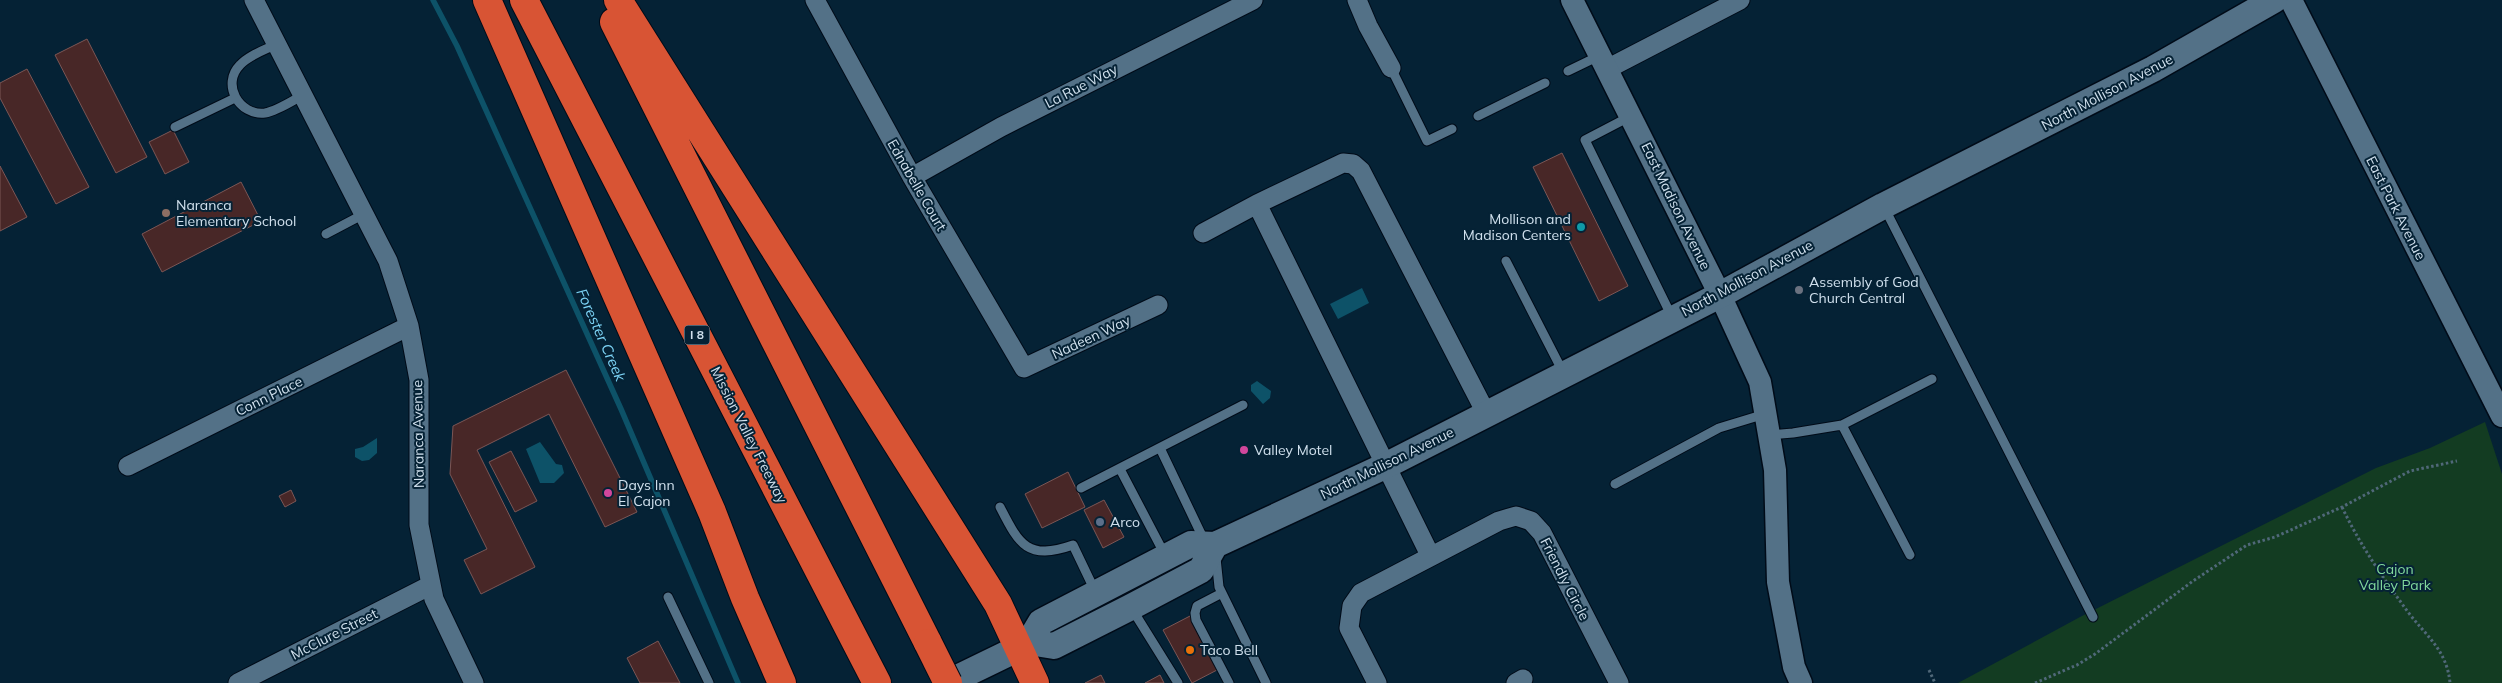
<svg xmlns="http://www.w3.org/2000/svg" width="2502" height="683" viewBox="0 0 2502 683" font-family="Mulish,sans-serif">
  <rect width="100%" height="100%" fill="#052235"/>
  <path fill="#133c22" d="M2485 422 2502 474V683H1958L2080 617 2376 468 2430 448Z"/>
  <path fill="#0d5268" d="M1362 288 1369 303 1338 319 1330 304Z
    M1257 381 1271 391 1270 398 1263 404 1251 391V385Z
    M377 438V453L369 460 362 461 355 457V449L363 447Z
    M540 442 556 464 562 465 564 473 554 483H540L526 449Z"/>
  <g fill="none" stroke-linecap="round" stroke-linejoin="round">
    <path stroke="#0d5268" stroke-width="5.5" d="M433 0 457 46 621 409 738 683"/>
  </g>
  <path fill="#482727" stroke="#7b5655" d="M87 39 147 157 116 173 55 55Z
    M27 69 89 187 56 204 0 98V83Z
    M173 130 189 162 165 174 149 142Z
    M1562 153 1628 286 1599 301 1533 167Z
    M0 166 27 217 0 231Z
    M241 182 261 221 162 272 142 234Z
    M566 370 637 512 605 527 549 414 477 450 535 567 481 594 464 560 487 549 450 474 453 426Z
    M511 451 537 501 515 512 489 462Z
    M1068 472 1085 507 1042 528 1025 494Z
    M291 490 296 501 285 507 279 496Z
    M1104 500 1124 537 1103 548 1084 510Z
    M1190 616 1217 670 1192 683 1163 630Z
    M658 641 680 683H640L627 658Z
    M1101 675 1105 683H1085Z
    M1160 675 1164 683H1145Z"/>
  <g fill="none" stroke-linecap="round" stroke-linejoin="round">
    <g stroke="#000b18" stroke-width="11">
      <path id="service" d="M277 44C265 50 249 55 240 65 221 84 239 116 265 113 277 111 292 101 303 95
        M1391 68 1427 141 1452 129
        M1568 71 1599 56
        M1478 116 1545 83
        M1631 116 1585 140 1672 317
        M175 127 235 98
        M1884 207 2093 617
        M326 234 364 214
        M1506 261 1563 372
        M1842 425 1932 379
        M1769 435 1793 433 1842 425 1910 555
        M1160 448 1204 540
        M1120 469 1165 555
        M1615 484 1719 428 1765 414
        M1081 488 1243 405
        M1000 507C1019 544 1027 561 1073 545L1095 591
        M1216 558 1219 587 1266 683
        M1222 593 1197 606 1195 613 1196 620 1229 683
        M668 597 709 683
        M1132 609 1178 683"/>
    </g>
    <g stroke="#000b18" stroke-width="21">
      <path id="minor" d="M254 0 388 261 409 326 419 380V525L434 599 474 683
        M815 0 912 177 1024 368 1158 305
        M1357 0 1368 26 1391 68
        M1607 69 1740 0
        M912 177 1001 127 1253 0
        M1203 233 1257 204
        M128 466 409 326
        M1430 555 1257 204 1343 163 1353 164 1361 171 1486 413
        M238 683 431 585
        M1377 683 1349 628 1352 606 1361 593 1499 521 1516 516 1531 521 1542 533 1619 683
        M1516 683 1523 679"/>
    </g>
    <g stroke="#000b18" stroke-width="25">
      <path id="tertiary" d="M1572 0 1720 295 1760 382 1775 470 1778 582 1794 667 1801 683
        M2291 0 2502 416"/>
    </g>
    <g stroke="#000b18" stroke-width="29">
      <path id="secondary" d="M1215 545 1201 570 1131 607 1054 646 1029 642 1041 622 1191 544 1215 545 1387 465 1720 295 1883 206 2153 69 2274 0
        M947 683 1019 648"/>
    </g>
    <g stroke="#000b18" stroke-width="30">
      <path id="motorway" d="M487 0 712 512 745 598 782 683
        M524 0 877 683
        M618 0 998 604 1035 683
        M614 22 928 643"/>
    </g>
    <path stroke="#506879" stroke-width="3" stroke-dasharray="2.5 2.5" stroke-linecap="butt" d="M2342 507C2360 545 2383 578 2408 612 2426 636 2447 650 2450 683
      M1929 670 1935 683
      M2035 683 2077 665 2095 654 2193 581 2247 545 2275 537 2342 507 2410 471 2457 461"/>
    <use href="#service" stroke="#537187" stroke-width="9"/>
    <use href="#minor" stroke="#537187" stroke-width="19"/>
    <use href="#tertiary" stroke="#537187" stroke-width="22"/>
    <use href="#secondary" stroke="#537187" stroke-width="26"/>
    <use href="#motorway" stroke="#d85434" stroke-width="28"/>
    <g stroke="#000b18" stroke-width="30" stroke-linecap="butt">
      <path id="motorway-bridge" d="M928 643 948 683"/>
    </g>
    <use href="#motorway-bridge" stroke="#d85434" stroke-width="28"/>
  </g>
  <circle fill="#8d6e63" stroke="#052235" stroke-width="2" cx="166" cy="213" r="5"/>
  <circle fill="#0f9aa8" stroke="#052235" stroke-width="2" cx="1581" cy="227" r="5"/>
  <circle fill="#6b7280" stroke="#052235" stroke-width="2" cx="1799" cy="290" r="5"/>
  <g fill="#d1479c" stroke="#052235" stroke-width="2">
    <circle cx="1244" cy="450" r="5"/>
    <circle cx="608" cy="493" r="5"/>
  </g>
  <circle fill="#5c6f8a" stroke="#052235" stroke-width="2" cx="1100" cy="522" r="5"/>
  <circle fill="#e8710a" stroke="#052235" stroke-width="2" cx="1190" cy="650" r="5"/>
  <g text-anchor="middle" stroke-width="4" stroke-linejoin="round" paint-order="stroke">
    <rect fill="#052235" stroke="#93a7b6" stroke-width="1" x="684.5" y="325.5" width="25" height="19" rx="4"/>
    <g font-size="12" font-weight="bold" fill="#d0e0ed">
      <text x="697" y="339">I 8</text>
    </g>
    <g font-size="14" fill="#d0e0ed" stroke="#052235">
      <text transform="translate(1081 86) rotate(-27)" y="5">La Rue Way</text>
      <text transform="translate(2107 92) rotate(-28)" y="5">North Mollison Avenue</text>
      <text transform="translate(917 185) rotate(60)" y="5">Ednabelle Court</text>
      <text transform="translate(1676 206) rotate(64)" y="5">East Madison Avenue</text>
      <text transform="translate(2396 208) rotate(63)" y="5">East Park Avenue</text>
      <text transform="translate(1747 278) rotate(-28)" y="5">North Mollison Avenue</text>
      <text transform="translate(1091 337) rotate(-25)" y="5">Nadeen Way</text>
      <text transform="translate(269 396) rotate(-26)" y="5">Conn Place</text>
      <text transform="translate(418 434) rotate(-91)" y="5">Naranca Avenue</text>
      <text transform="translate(749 435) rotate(63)" y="5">Mission Valley Freeway</text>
      <text transform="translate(1387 463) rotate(-26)" y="5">North Mollison Avenue</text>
      <text transform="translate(1565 579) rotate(63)" y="5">Friendly Circle</text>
      <text transform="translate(334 634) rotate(-27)" y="5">McClure Street</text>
    </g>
    <g font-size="14" fill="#d0e0ed" stroke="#052235" text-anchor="start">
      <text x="176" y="210">Naranca<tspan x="176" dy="16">Elementary School</tspan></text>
      <text x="1571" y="224" text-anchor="end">Mollison and<tspan x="1571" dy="16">Madison Centers</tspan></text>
      <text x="1809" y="287">Assembly of God<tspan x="1809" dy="16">Church Central</tspan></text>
      <text x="1254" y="455">Valley Motel</text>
      <text x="618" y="490">Days Inn<tspan x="618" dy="16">El Cajon</tspan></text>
      <text x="1110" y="527">Arco</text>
      <text x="1200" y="655">Taco Bell</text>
    </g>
    <g font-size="14" fill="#81d89c" stroke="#052235">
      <text x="2395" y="574">Cajon<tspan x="2395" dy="16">Valley Park</tspan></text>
    </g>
    <g font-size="15" font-style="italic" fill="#7dd4f6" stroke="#052235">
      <text transform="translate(601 335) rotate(66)" y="5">Forester Creek</text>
    </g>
  </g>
</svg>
